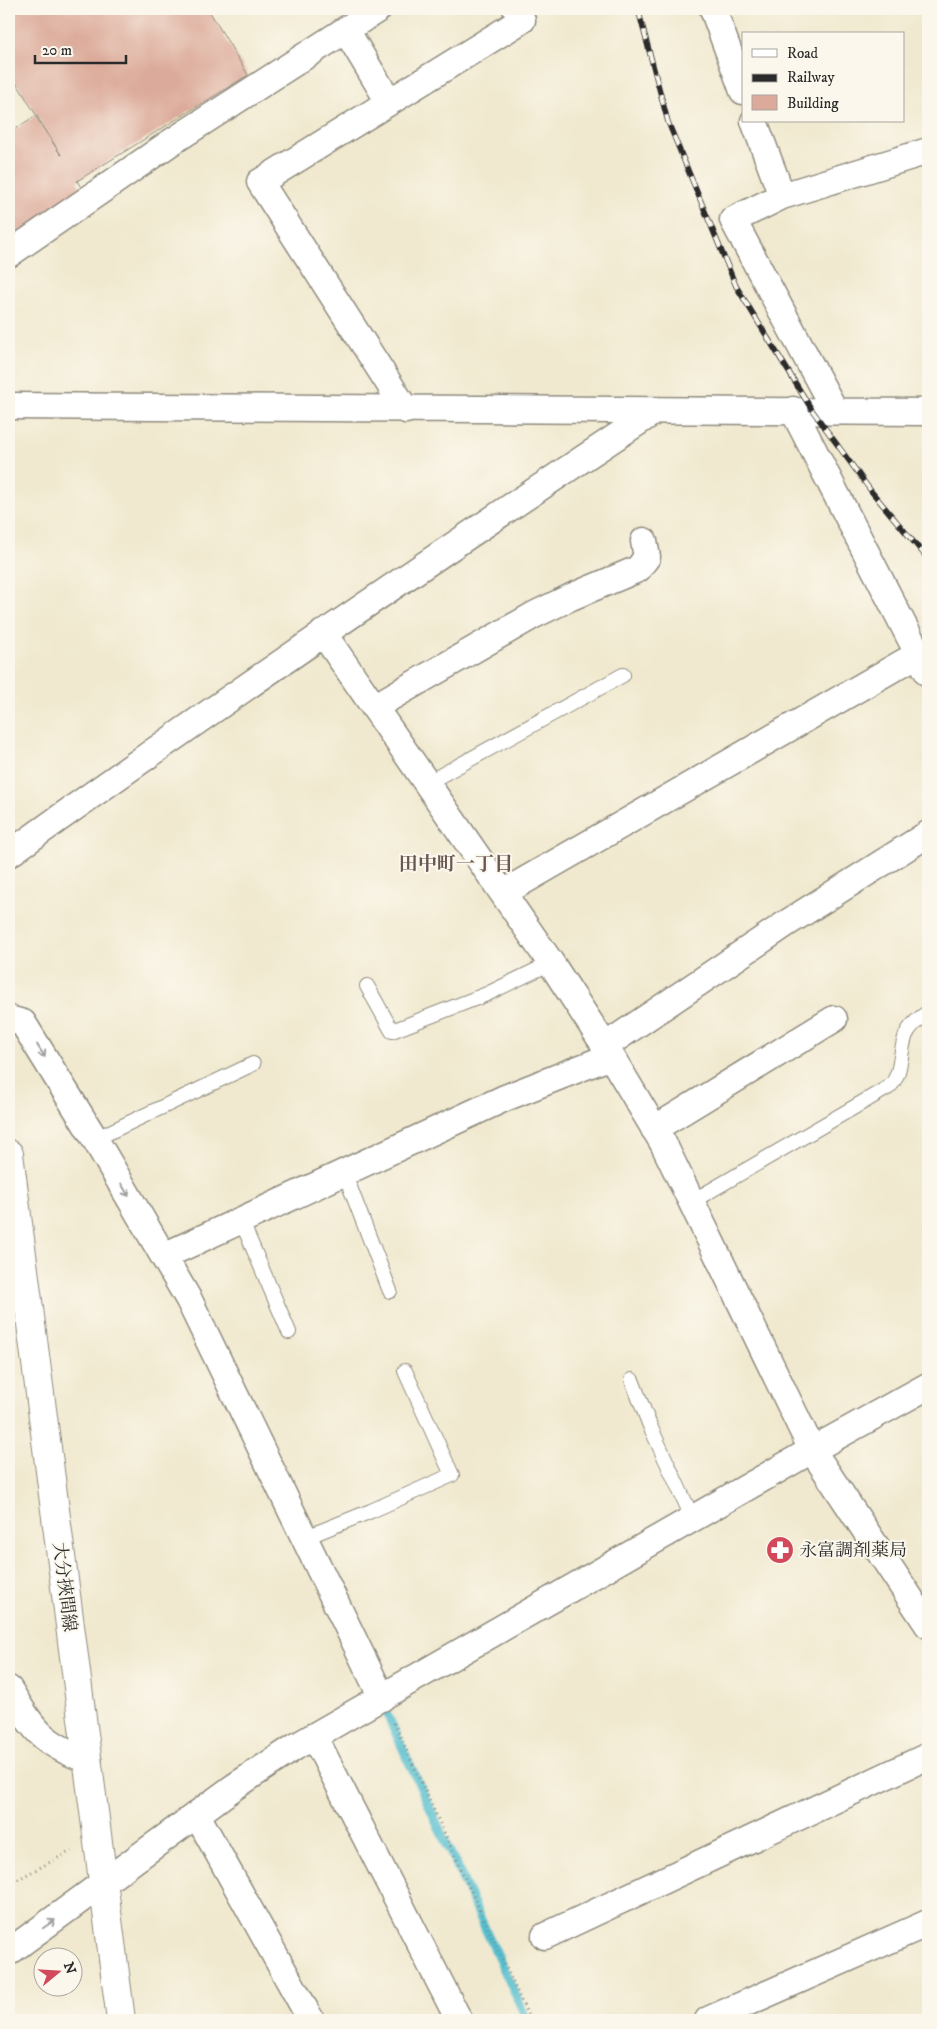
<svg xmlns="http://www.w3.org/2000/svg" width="937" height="2029" viewBox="0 0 937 2029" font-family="'IM FELL DW Pica','Noto Serif JP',serif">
  <rect width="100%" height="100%" fill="#fbf7ec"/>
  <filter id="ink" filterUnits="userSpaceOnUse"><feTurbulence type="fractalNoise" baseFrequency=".02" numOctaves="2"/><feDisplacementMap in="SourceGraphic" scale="10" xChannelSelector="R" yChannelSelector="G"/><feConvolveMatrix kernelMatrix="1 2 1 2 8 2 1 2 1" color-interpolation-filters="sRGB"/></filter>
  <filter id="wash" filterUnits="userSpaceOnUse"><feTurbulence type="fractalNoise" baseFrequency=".0096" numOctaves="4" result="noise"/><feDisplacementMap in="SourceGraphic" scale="20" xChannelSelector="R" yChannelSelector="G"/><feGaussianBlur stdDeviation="1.12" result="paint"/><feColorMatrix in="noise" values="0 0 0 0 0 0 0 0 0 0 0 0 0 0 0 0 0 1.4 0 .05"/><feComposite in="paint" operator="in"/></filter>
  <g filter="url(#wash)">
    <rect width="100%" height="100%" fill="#f0e9cf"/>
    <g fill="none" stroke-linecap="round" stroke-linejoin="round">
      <path stroke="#53becf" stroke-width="9" d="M387 1714 527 2020"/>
    </g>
    <g id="blocks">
      <path fill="#dcaa9a" d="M9 9H208L248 75 77 181 87 197 9 248V133L35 116 61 155 9 71Z"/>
    </g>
  </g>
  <g filter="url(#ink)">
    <use href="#blocks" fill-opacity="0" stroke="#8e8a7d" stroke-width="1"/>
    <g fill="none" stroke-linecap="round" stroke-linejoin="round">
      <g stroke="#8e8a7d" stroke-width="16">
        <path id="service" d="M427 783 623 675
          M367 986 392 1031 487 994 551 963
          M95 1139 253 1064
          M344 1172 390 1291
          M691 1202 889 1087C903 1074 899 1051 906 1035 910 1025 920 1018 928 1012
          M241 1220 289 1332
          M632 1380 650 1426 693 1519
          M304 1538 371 1511 452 1475 405 1371"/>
      </g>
      <g stroke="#8e8a7d" stroke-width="29">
        <path id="minor" d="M713 9 743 91
          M346 30 389 102
          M754 121 782 196
          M9 254 170 143 378 9
          M9 406 928 412
          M406 410 260 182 522 20 516 9
          M793 410 928 673
          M835 411 733 220 782 196 928 151
          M323 633 551 963 605 1046 663 1143 812 1450 928 1625
          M374 707 534 615 571 597 638 569 647 557 644 541
          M9 854C221 702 437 555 655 411
          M503 893 906 661
          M9 1019 23 1023 95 1139 189 1300 382 1698
          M605 1046 787 923 928 834
          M654 1129 834 1019
          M164 1256 505 1098 611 1056
          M9 1689C33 1729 42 1744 88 1760
          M314 1736 459 2020
          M197 1815 311 2020
          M545 1936 928 1756
          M9 1952 234 1787 295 1747 812 1450 928 1386
          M708 2020 928 1923"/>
      </g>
      <g stroke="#8e8a7d" stroke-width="30">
        <path id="secondary" d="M9 1154 121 2020"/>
      </g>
      <path stroke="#8e8a7d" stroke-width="3" stroke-dasharray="1 4" stroke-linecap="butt" d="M394 1723 530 2020
        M9 1884 71 1851
        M577 2020 581 2019"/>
      <use href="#service" stroke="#fff" stroke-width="14"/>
      <use href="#minor" stroke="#fff" stroke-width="26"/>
      <use href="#secondary" stroke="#fff" stroke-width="28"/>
      <g stroke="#2b2b2b" stroke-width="5.5">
        <path id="rail" d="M638 9 668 122 736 286 812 410 871 491 928 559"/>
      </g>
      <use href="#rail" stroke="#fbf7ec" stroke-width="4" stroke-dasharray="11" stroke-linecap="butt"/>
    </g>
    <defs><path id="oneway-shaft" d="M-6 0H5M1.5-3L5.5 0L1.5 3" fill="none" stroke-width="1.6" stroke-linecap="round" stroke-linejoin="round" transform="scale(1.25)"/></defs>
    <g stroke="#a0a0a0">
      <use href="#oneway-shaft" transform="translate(41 1051) rotate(58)"/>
      <use href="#oneway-shaft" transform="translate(125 1190) rotate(59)"/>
      <use href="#oneway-shaft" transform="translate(49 1924) rotate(-35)"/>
    </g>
  </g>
  <defs>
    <g id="pharmacy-disc" transform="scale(1.4375)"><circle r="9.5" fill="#d1495b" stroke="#fbf7ec"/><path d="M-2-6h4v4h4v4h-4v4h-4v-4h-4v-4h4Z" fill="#fff"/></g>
  </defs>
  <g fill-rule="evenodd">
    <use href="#pharmacy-disc" x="780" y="1550"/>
  </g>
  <g text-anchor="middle" stroke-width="4" stroke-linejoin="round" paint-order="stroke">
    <g font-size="18" fill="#2b2b2b" stroke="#fbf7ec" text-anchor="start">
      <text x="799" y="1556">永富調剤薬局</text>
    </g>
    <g font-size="18" fill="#2b2b2b" stroke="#fbf7ec">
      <text transform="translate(65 1587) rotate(83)" y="6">大分挾間線</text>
    </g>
    <g font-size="19" font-weight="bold" fill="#695752" stroke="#fbf7ec">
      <text x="456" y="870">田中町一丁目</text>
    </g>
  </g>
  <rect width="937" height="2029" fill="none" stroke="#fbf7ec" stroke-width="30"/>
  <rect x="742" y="32" width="162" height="90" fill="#fbf7ec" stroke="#a8a59f"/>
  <rect x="752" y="49" width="25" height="8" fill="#ffffff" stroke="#a8a59f"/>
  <text x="787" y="58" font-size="15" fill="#2b2b2b">Road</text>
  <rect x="752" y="74" width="25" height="8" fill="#2b2b2b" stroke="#a8a59f"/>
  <text x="787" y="82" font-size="15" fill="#2b2b2b">Railway</text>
  <rect x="752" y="95" width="25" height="15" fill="#dcaa9a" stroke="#a8a59f"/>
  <text x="787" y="108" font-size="15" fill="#2b2b2b">Building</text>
  <g transform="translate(58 1972) rotate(72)"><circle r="24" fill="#fbf7ec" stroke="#a8a59f"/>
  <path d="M0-4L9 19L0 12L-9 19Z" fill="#d1495b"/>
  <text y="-8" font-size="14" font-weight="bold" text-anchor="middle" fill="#2b2b2b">N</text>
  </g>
  <path d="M35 55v8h91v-8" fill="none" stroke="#2b2b2b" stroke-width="2.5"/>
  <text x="42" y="55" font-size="15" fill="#2b2b2b" stroke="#fbf7ec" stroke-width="4" paint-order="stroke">20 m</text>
</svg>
